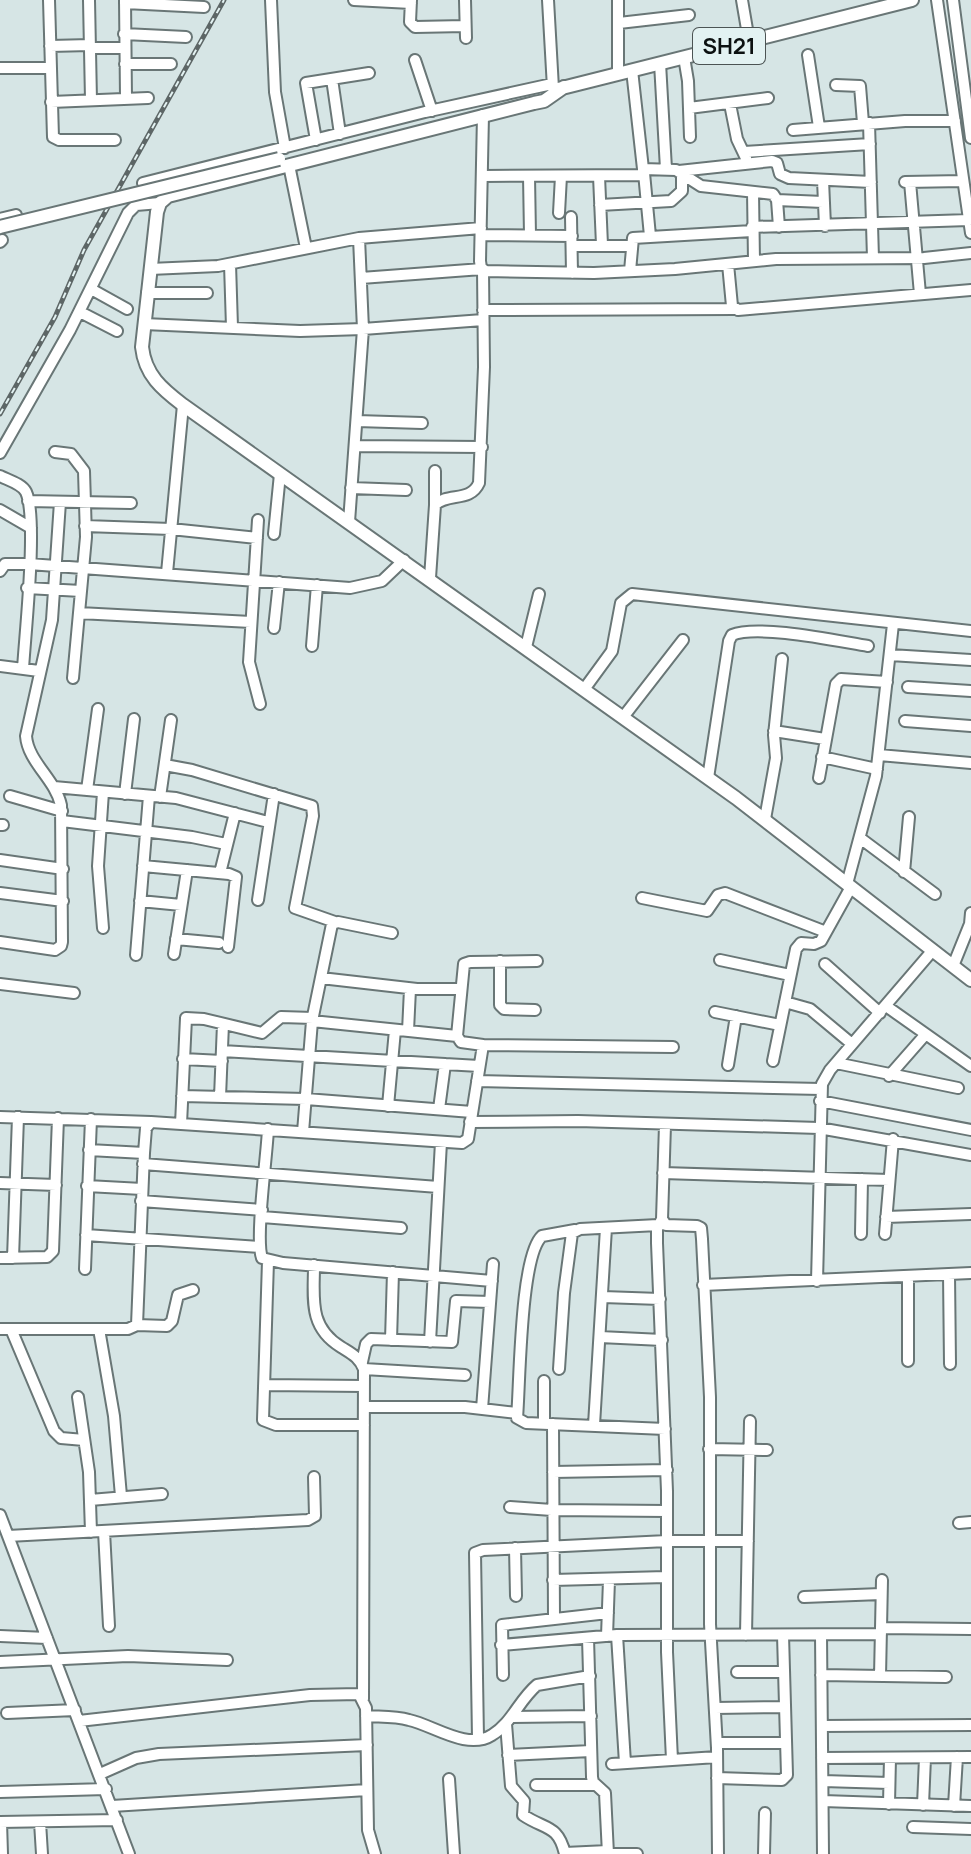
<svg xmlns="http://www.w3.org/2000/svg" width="971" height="1854" viewBox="0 0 971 1854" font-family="Manrope,sans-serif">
  <rect width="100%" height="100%" fill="#d6e5e5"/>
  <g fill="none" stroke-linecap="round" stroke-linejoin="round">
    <g stroke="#697676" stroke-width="14">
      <path id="minor" d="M49 0 53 137 59 140H115
        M89 0 91 100
        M125 0 126 98
        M271 0 275 92 285 148
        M354 0 411 3
        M411 0 410 22 415 27 465 26
        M465 0 466 38
        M548 0 553 88
        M618 0V73
        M742 0 749 41
        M937 0 971 233
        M953 0 971 138
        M125 3 204 7
        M619 23 689 15
        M124 34 186 37
        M50 46 90 45
        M90 48H124
        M808 55 819 127
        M684 57 688 81 690 137
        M415 60 432 111
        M660 63 666 169
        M125 64H171
        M0 68H50
        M632 70 643 169 676 170 701 186 773 194 777 200 779 227
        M332 79 340 134
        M836 85 860 86 863 123
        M51 102 148 98
        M730 104 737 139 746 158
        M689 108 768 98
        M483 115 480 261 481 268 486 271 594 273 675 269 776 259 924 258 971 253
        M869 123 873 258
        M793 130 905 121H955
        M316 140 306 83 369 73
        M744 152 870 144
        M289 165 306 248
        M679 171 772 161 777 163 780 174 789 178 871 182
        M644 173 650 236
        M483 176 640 175 643 174V169
        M529 176 530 235
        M599 176 602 245
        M823 180 825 226
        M905 182 963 181
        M910 182 920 294
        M143 183 425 112 552 84
        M753 192 754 261
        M777 200 823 202
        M600 205 671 201 682 191V174
        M559 213 561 176
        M571 217 572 273
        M0 219 16 215
        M752 227 969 220
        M481 235 572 236
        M0 242 2 240
        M572 246H631
        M230 264 232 327
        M728 264 732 306 738 310 971 290
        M150 269 218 266 359 238 481 228
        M630 271 633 238 752 231
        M361 278 482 269
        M91 289 127 309
        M147 293H207
        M483 310 734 309
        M80 312 117 331
        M144 324 300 331 363 329 483 320
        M357 421 422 423
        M356 446 482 447
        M55 452 71 454 84 471 86 537 73 678
        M0 453 70 330 128 213 136 205 160 203
        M435 471V505
        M0 476C8 480 22 484 26 492 38 518 25 634 23 669
        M351 488 406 490
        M28 501 131 503
        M0 510 31 528
        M258 520 249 662 260 704
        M349 522 363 329 359 238
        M85 526 171 529 257 538
        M274 534 280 474
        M0 571 5 564H29L350 588 382 581 404 560
        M167 573 183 405
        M430 578 435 505C448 492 470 503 479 483L484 367 483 270
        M27 588 81 591
        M79 613 251 622
        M274 628 279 582
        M312 646 317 585
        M526 647 539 594
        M890 655 971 660
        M0 666 39 671
        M908 687 971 691
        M585 688 612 651 621 603 632 594 971 631
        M624 716 683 640
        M905 721 971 726
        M774 731 825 739
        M879 755 971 763
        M822 757 877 769
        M165 765 192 770 312 806 313 816 295 908 335 922
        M708 778 729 641 732 635C758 624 837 641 868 646
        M819 778 836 684 841 679 887 682
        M54 787 176 798 268 822
        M87 790 98 709
        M125 794 134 719
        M10 796 62 811
        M160 797 171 720
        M765 819 776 758 774 735 782 659
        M62 821 192 837 226 844
        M0 825H3
        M860 838 935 894
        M0 860 63 869
        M143 866 229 874 236 877 228 947
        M904 872 909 817
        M220 873 235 813
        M847 884 876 776 893 624
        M0 893 63 901
        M642 898 707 911 718 895 725 893 826 932
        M258 900 274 794
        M140 901 181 905
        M103 928 98 866 103 792
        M176 939 219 943
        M0 942 55 950 61 946 62 942 61 805C55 779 28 762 26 736L52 620 60 502
        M174 954 187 870
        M136 955 149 796
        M720 960 790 975
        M500 961V1005L504 1009 535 1010
        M825 964 880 1013
        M953 966 970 924 971 913
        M321 978 417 989H460
        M0 984 74 993
        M785 1002 810 1009 852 1044
        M886 1006 971 1066
        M715 1012 780 1025
        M312 1021 457 1036
        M408 1031 410 989
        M483 1045 461 1042 457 1036 464 964 470 962 537 961
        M222 1051 479 1066
        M183 1059 222 1061
        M773 1061 796 949 801 943 814 944 821 941 851 887
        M836 1063 958 1088
        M728 1065 736 1016
        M889 1076 925 1035
        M477 1081 821 1089
        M182 1096 306 1099 472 1112
        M220 1097 223 1024
        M820 1101 971 1130
        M388 1106 395 1030
        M439 1109 445 1064
        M0 1117 151 1122
        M470 1122 578 1121 819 1128 971 1155
        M181 1124 186 1018 204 1019 262 1033 281 1017 313 1018
        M665 1125 662 1219 666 1225 697 1226 701 1228 702 1239 710 1397V1624L717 1748 718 1854
        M268 1129C267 1155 255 1239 262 1258L283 1263 492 1281
        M303 1132 312 1021 332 924 338 922 392 933
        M89 1150 144 1153
        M143 1164 438 1187
        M663 1173 889 1180
        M0 1183 56 1185
        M87 1186 142 1189
        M141 1201 262 1210
        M262 1217 401 1228
        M886 1217 971 1214
        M662 1219 657 1229V1243L667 1491V1652L672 1760
        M575 1230 542 1236C520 1256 520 1383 517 1418L526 1423 665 1429
        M861 1234 862 1179
        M885 1234 893 1139
        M86 1235 260 1247
        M0 1258 47 1257 53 1251 58 1118
        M13 1258 18 1117
        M268 1261 263 1420 276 1425H364
        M314 1265C314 1298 308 1327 341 1347 352 1354 359 1357 364 1369L363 1699
        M85 1269 91 1119
        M949 1274 950 1364
        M908 1276V1361
        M817 1281 822 1084 830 1070 933 950
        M703 1285 971 1273
        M603 1297 660 1299
        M137 1325 167 1326 172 1321 178 1295 193 1290
        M0 1329H128L137 1325 144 1153 146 1128 151 1122 462 1143 468 1139 483 1045 673 1047
        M11 1329 54 1431 61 1438 84 1440
        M99 1329 114 1416 121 1496
        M600 1337 662 1340
        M391 1340 393 1272
        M430 1342 441 1142
        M362 1362 366 1344 371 1339 452 1342 456 1301 490 1302
        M364 1369 465 1375
        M559 1369 564 1293 572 1233 580 1229 658 1225
        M264 1385 364 1386
        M78 1397 89 1472 91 1532
        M364 1407H465L517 1413
        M482 1409 493 1264
        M544 1423V1381
        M553 1424 554 1618
        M594 1425 606 1228
        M709 1449 767 1450
        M553 1472 667 1470
        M90 1500 162 1494
        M510 1507 552 1510 667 1511
        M0 1515 129 1854
        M959 1523 971 1522
        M104 1531 109 1626
        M8 1536 308 1520 315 1516 314 1477
        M515 1548 516 1596
        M553 1580 666 1577
        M804 1597 881 1594
        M881 1628 971 1629
        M617 1635 625 1763
        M746 1635 750 1421
        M821 1635 823 1854
        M0 1636 47 1638
        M607 1636 609 1580
        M588 1638 592 1777 593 1782 605 1793 608 1854
        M501 1645 617 1635 881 1634
        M0 1662 128 1656 227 1660
        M737 1672H784
        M503 1675 502 1625 608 1613
        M821 1675 946 1677
        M880 1676 882 1580
        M715 1708 785 1707
        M7 1713 75 1710
        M366 1716C381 1717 395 1716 409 1720 433 1725 467 1751 492 1735 512 1723 519 1700 537 1685L590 1676
        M512 1717 591 1716
        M79 1721 310 1695 359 1694 366 1708 368 1830 375 1854
        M506 1724 511 1786 524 1801 523 1815C545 1830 558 1824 565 1854
        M822 1726 971 1725
        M478 1738 475 1553 483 1550 667 1541H748
        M717 1743H786
        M508 1755 591 1751
        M822 1758 971 1757
        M612 1764 717 1757
        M100 1774 136 1758 159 1754 367 1745
        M717 1778 782 1780 787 1775 783 1635
        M449 1779 454 1854
        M823 1781 889 1783
        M536 1785H595
        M0 1792 106 1789
        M823 1801 971 1806
        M889 1804 890 1758
        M923 1805 925 1758
        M112 1806 367 1790
        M954 1806 957 1757
        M0 1822 117 1820
        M1 1822 2 1854
        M40 1822 42 1854
        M913 1827 971 1829
        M565 1853 608 1851
        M609 1854H637
        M764 1854 765 1813"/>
    </g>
    <g stroke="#697676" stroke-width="16">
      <path id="major" d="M564 87 544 101 534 103 168 196 160 203 157 212 142 347C145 375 162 389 183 405L736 798 971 980
        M558 89 912 0"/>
    </g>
    <use href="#minor" stroke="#fff" stroke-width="10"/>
    <use href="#major" stroke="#fff" stroke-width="12"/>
    <g stroke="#5d6666" stroke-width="5">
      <path id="rail" d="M0 414 55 317 84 250 224 0"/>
    </g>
    <use href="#rail" stroke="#e3f2f2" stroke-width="2" stroke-dasharray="6" stroke-linecap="butt"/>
    <g stroke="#697676" stroke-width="16" stroke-linecap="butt">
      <path id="major-bridge" d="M0 227 279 159"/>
    </g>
    <use href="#major-bridge" stroke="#fff" stroke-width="12"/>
  </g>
  <g text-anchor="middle" stroke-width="8" stroke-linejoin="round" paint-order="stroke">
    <rect fill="#e3f2f2" stroke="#4c5454" stroke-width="2" x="693" y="28" width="72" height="36" rx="6"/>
    <g font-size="22" font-weight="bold" fill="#0c1111">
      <text x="729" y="54">SH21</text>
    </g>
  </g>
</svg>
